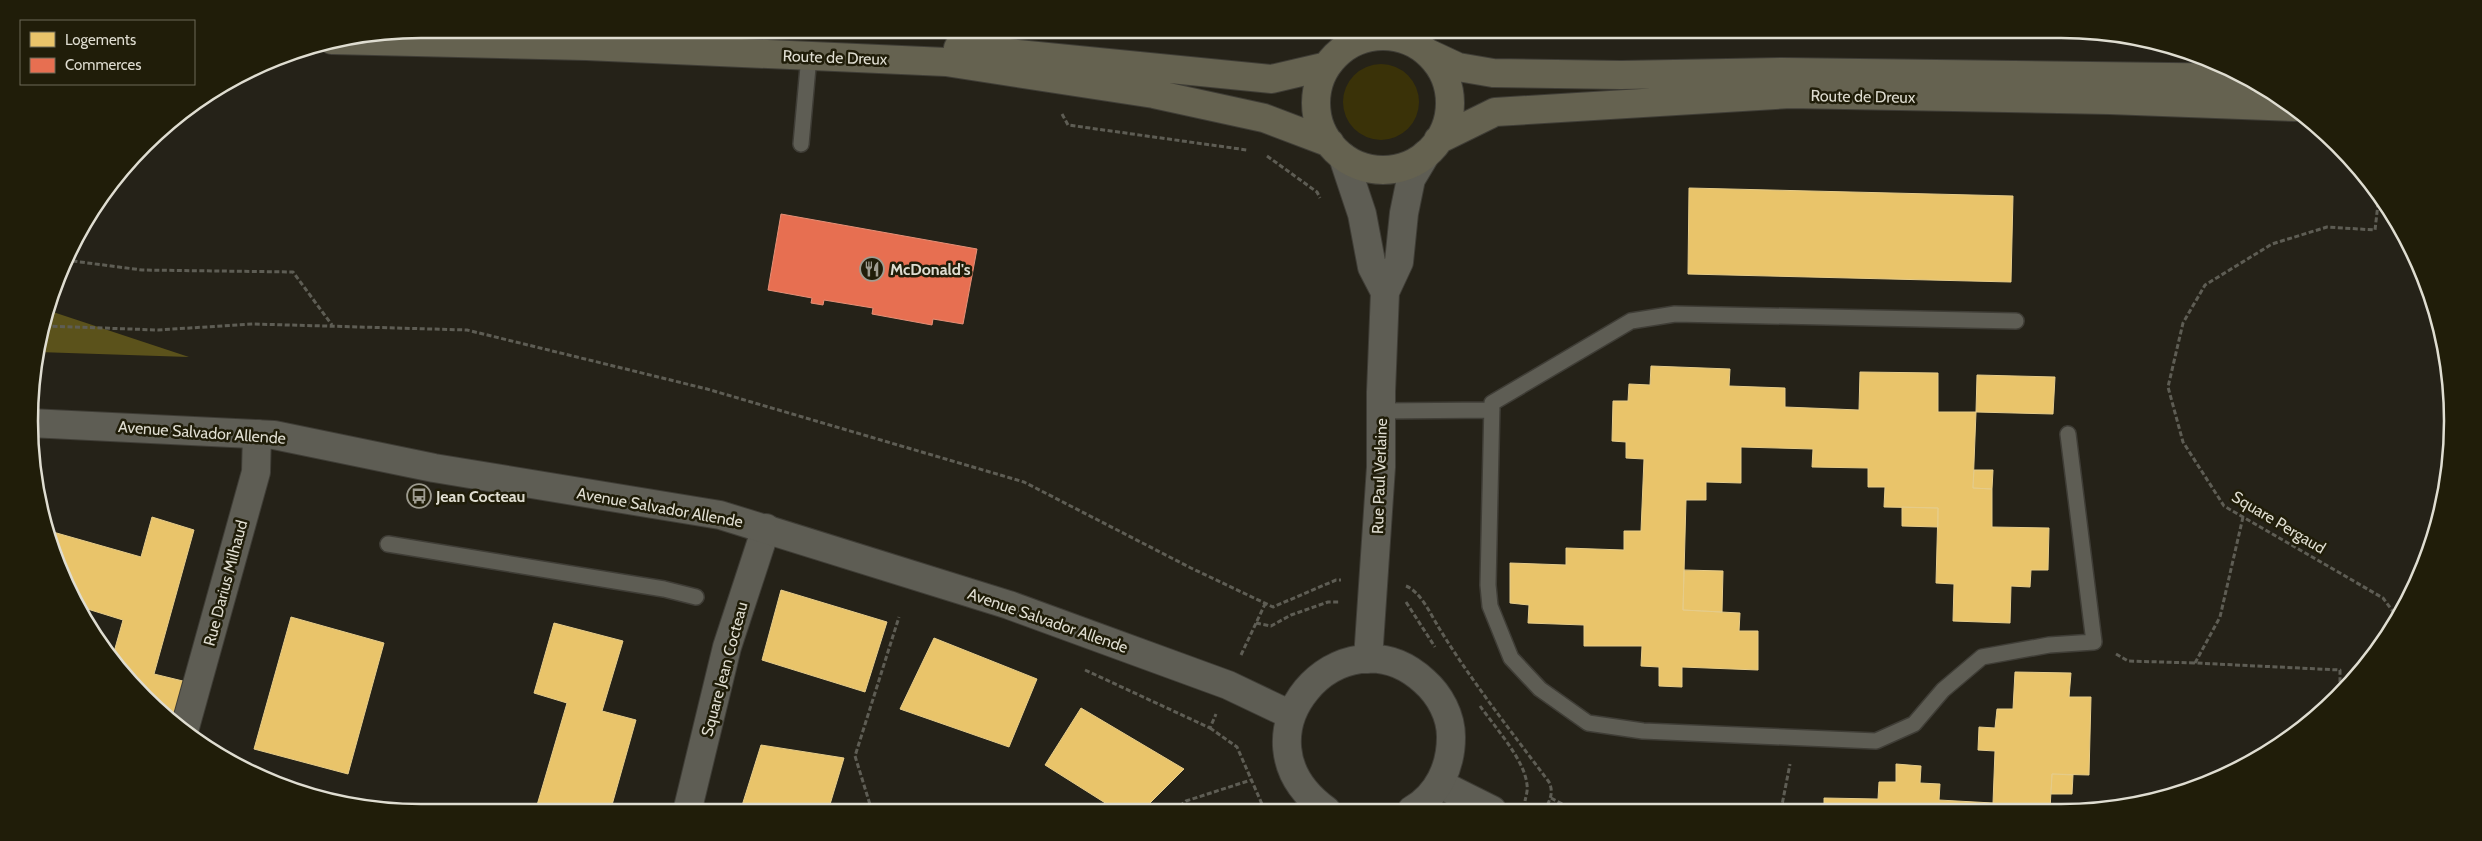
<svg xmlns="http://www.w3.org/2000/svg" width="2482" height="841" viewBox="0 0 2482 841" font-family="Cabin,sans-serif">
  <rect width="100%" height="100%" fill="#252218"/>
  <path fill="#3a3208" d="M1343 102a38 38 0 1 1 76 0a38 38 0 1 1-76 0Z"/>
  <path fill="#5b521b" d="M50 311 189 357 38 352Z"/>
  <path fill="#e9c46a" stroke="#e6cc89" d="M1689 188 2013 196 2011 282 1688 274Z
    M1651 366 1730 369 1729 386 1785 388V407L1859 410 1860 372 1938 373V412H1976L1973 488 1992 489V527L2049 528 2048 570H2031L2030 587 2011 586 2010 623 1953 621 1954 584 1936 583 1938 508 1884 507 1885 487H1868V468L1812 467 1813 449 1741 447V483L1706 482V500H1686L1683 610 1740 613 1739 631H1758V670L1682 667V687L1659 686V667L1641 666 1642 646H1584V625L1528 623 1529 605 1510 603V563L1566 565V548L1624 550V531H1641L1644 459 1626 458V442L1612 441 1613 401H1628L1629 384 1650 385Z
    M1977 375 2055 377 2053 414 1976 412Z
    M1974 470H1993L1992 489 1973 488Z
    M1902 507 1938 508V527L1902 526Z
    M152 517 194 530 154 674 187 682 176 724 144 698 112 659 123 620 81 607 46 530 141 557Z
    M1684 570 1723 571 1722 612 1683 610Z
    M781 590 887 622 865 692 762 660Z
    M291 617 384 643 348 774 254 749Z
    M554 623 623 641 602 711 636 720 610 812H535L567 703 534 693Z
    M934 638 1037 679 1009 747 900 709Z
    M2015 672 2071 673 2069 697H2091L2089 775 2052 774 2050 809H1824V798L1878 799 1879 782H1896V764L1921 766 1920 783 1940 784 1939 800 1993 803 1995 751 1978 750 1979 727 1995 728 1997 709H2013Z
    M1081 708 1184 769 1142 811H1118L1045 765Z
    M761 745 844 758 828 811 740 812Z
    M2052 774 2073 775 2072 794H2051Z"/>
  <path fill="#e76f51" stroke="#e59077" d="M781 214 977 249 963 324 933 319 932 325 872 314 873 308 824 300 823 305 811 303 812 298 768 290Z"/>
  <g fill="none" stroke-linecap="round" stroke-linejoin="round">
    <g stroke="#3f3d36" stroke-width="18">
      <path id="service" d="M801 144 809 56
        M2016 321 1675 314 1631 321 1492 403 1488 585 1490 606 1511 658 1540 689 1588 723 1643 731 1876 741 1914 724 1943 690 1982 657 2049 645 2094 642 2068 434
        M1382 411 1492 410
        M388 544 664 589 696 597"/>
    </g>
    <g stroke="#3f3d36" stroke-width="30">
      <path id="minor" d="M184 731 256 472 257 434
        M1440 784 1492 810
        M687 812 727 647 766 528"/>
    </g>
    <g stroke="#3f3d36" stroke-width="30">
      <path id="tertiary" d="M1343 157 1362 214 1372 267 1385 292
        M30 423 274 435 434 468 720 515 1009 605 1228 685 1291 715
        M1368 659 1381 467V392L1385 292 1399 262 1404 213 1411 179 1426 154
        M1326 810C1225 737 1342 606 1424 681 1440 695 1451 716 1451 737 1451 767 1438 795 1412 810"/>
    </g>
    <g stroke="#3f3d36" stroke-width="30">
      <path id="primary" d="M1316 103a67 67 0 1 1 134 0a67 67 0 1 1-134 0Z
        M332 40 586 46 946 62 1154 94 1264 118 1330 143
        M958 48 1272 79 1327 66
        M1428 53 1458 67 1493 73 1621 75 1783 72 2248 78
        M1438 140 1495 112 1790 94 2109 100 2295 107"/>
    </g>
    <path stroke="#5e5d54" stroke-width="3" stroke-dasharray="5 2.5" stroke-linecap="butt" d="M1322 33 1330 29
      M282 55H303
      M1062 114 1068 125 1247 150
      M1267 156 1317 192 1320 198
      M2379 195 2375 230 2327 227 2272 244 2205 285 2183 323 2168 387 2183 442 2224 506 2383 598 2397 617
      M65 260 142 270 293 272 332 325
      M45 326 158 330 253 324 467 330 707 389 1024 482 1191 568 1273 607 1336 580H1341
      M2243 517 2220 617 2195 663 2340 670V692
      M1406 586C1421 592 1431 615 1439 628 1472 682 1511 731 1549 782 1554 793 1550 799 1545 810
      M1406 602 1435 647
      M1256 623 1271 626 1291 615 1328 602H1339
      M2116 654 2128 661 2195 663
      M1241 655 1265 604
      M1085 670 1210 728 1216 714
      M1480 706C1494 726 1525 760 1527 785 1528 790 1526 796 1525 801
      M1210 728 1237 747 1265 811
      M1551 798 1574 810
      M1781 810 1790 764
      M872 811 855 756 899 617
      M1174 811 1186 801 1251 780"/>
    <use href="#service" stroke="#5e5d54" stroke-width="15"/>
    <use href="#minor" stroke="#5e5d54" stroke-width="28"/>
    <use href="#tertiary" stroke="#5e5d54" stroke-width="28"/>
    <use href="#primary" stroke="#656250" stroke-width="28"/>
  </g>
  <defs>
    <g id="restaurant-ring" transform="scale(1.25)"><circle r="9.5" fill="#201d09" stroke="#9e9c90" stroke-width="1.5"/><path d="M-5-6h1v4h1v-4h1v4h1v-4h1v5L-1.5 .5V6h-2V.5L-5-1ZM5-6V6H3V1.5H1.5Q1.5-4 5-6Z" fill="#9e9c90"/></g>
    <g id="bus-ring" transform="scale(1.25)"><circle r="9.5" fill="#201d09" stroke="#9e9c90" stroke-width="1.5"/><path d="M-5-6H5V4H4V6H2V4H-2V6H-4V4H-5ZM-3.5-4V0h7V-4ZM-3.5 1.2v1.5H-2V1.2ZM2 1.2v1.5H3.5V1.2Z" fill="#9e9c90"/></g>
  </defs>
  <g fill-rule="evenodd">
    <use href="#restaurant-ring" x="872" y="269"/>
    <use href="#bus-ring" x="419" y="496"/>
  </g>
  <g text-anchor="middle" stroke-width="5" stroke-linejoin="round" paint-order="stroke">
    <g font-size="16" fill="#dfddd1" stroke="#201d09">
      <text transform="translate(835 57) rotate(2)" y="6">Route de Dreux</text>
      <text transform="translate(1863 96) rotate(1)" y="6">Route de Dreux</text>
      <text transform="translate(202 432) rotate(4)" y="6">Avenue Salvador Allende</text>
      <text transform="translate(1379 476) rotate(-88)" y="6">Rue Paul Verlaine</text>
      <text transform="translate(660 507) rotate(10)" y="6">Avenue Salvador Allende</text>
      <text transform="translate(2279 522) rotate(31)" y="6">Square Pergaud</text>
      <text transform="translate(225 583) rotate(-75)" y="6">Rue Darius Milhaud</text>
      <text transform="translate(1048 620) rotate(19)" y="6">Avenue Salvador Allende</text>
      <text transform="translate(724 669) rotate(-75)" y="6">Square Jean Cocteau</text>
    </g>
    <g font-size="16" font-weight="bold" fill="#dfddd1" stroke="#201d09" text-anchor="start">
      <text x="890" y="275">McDonald's</text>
      <text x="436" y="502">Jean Cocteau</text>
    </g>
  </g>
  <path d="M0 0H2482V841H0ZM421 38H2061A383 383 0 0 1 2444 421V421A383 383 0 0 1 2061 804H421A383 383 0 0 1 38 421V421A383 383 0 0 1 421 38Z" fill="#201d09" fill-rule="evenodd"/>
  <path fill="none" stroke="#dfddd1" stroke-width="2.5" d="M421 38H2061A383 383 0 0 1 2444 421V421A383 383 0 0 1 2061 804H421A383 383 0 0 1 38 421V421A383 383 0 0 1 421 38Z"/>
  <rect x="20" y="20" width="175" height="65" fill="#201d09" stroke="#6c6a59"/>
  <rect x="30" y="32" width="25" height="15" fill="#e9c46a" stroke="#6c6a59"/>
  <text x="65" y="45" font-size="15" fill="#dfddd1">Logements</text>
  <rect x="30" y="58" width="25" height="15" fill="#e76f51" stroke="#6c6a59"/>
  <text x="65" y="70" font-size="15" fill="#dfddd1">Commerces</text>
</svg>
